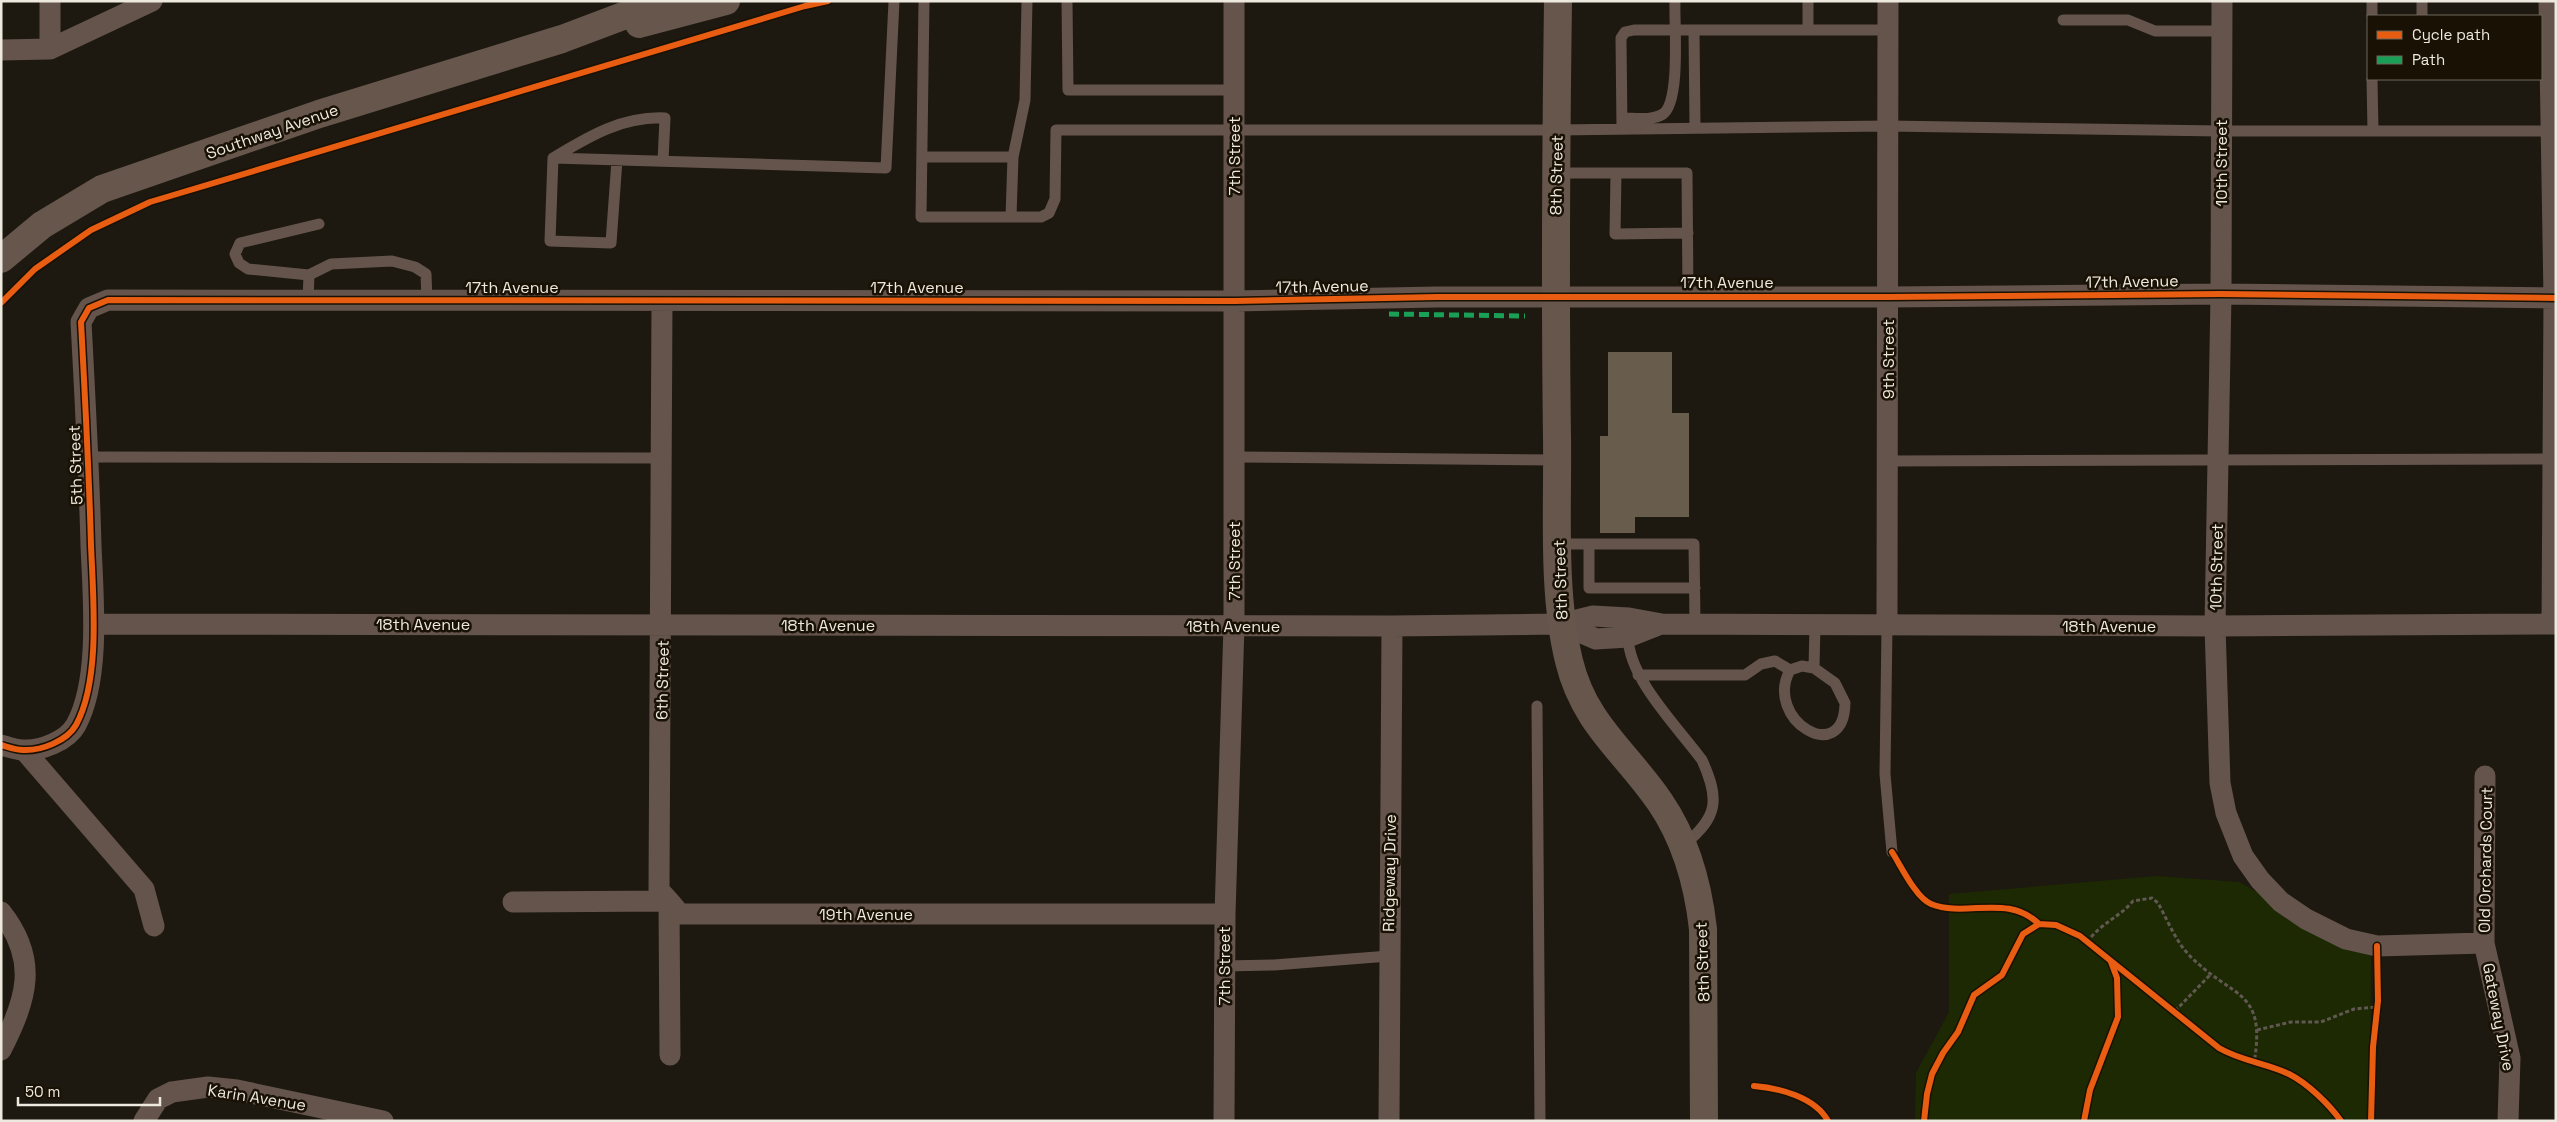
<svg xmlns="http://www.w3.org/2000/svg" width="2557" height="1122" viewBox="0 0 2557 1122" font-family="'Space Grotesk',sans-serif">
  <rect width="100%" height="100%" fill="#1d1910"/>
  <path fill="#1c2903" d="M2157 876 2239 882 2371 955 2370 1121H1915L1916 1073 1949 1012V894Z"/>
  <path fill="#685c4c" d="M1608 352H1672V413H1689V517H1635V533H1600V436H1608Z"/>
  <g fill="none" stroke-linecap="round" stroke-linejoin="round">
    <path stroke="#615851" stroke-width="3" stroke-dasharray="4 2.5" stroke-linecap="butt" d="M2087 942C2102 922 2120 917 2133 901L2152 898 2158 903C2168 921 2176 942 2190 956 2232 999 2267 988 2254 1063
      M2175 1011 2210 975
      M2257 1030 2291 1022H2321L2354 1009 2377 1007"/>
    <path stroke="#64544c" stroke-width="11" d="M924 1 921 217H1041L1049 213 1055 199 1056 130H1556L1888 126 2221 131H2554
      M1067 1 1068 90H1234
      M2372 1V16
      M2422 1V16
      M2063 20H2128L2155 31H2222
      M1694 30 1695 128
      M1808 30V1
      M2372 79 2373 131
      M1622 118C1635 118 1652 121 1663 114 1681 101 1674 24 1675 1
      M1622 129 1621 38 1625 32 1634 30H1888
      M922 157H1013L1011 217
      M1013 157 1025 100 1027 1
      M553 158C588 137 622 116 665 118L663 161
      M617 160 611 243 550 241 553 158 886 168 894 1
      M1555 173H1687L1688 296
      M1616 173 1615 234 1688 233
      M309 275 248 269 239 263 235 254 240 243 319 224
      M308 300 309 275 331 264 392 261 415 267 426 274 427 301
      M89 457 662 458
      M1234 457 1557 460
      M1887 461 2556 459
      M1558 544H1694L1695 624
      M1589 544V588H1695
      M1887 626 1885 774 1892 852
      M1628 637C1629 679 1677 726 1702 760 1720 800 1718 817 1684 845
      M1790 670 1802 666 1814 668
      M1638 675H1745L1761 664 1775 661 1790 670C1763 720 1844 768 1845 703L1835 683 1814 668 1815 625
      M1537 706 1540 1121
      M1225 966 1274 965 1389 956"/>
    <path stroke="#64544c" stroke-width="21" d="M2222 1 2221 294 2215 626 2220 783 2226 813 2243 856 2260 880 2281 902 2306 919 2346 939 2377 946 2484 943
      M2549 1 2554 298 2552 624
      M50 49V1
      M1 50 50 49 152 1
      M662 301 659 890 669 901 670 1055
      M94 624 1392 626 1561 624 1593 616 1629 618 1662 624 2215 626 2556 624
      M1561 624 1596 639 1628 637 1661 624
      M1887 626 1888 1
      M1 745C8 747 16 750 23 750 41 751 67 741 76 725 101 679 93 596 91 545 89 471 85 396 81 322L89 308 108 300 1235 301 1437 297H1888L2221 294 2556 298
      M24 750 144 889 154 926
      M2485 776 2484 943 2510 1058 2508 1121
      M513 902 669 901 680 914H1225
      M1 912C39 960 27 999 1 1050
      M144 1121 158 1099 172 1092 208 1087 237 1090 383 1121
      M1224 1121 1225 914 1234 625V1
      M1389 1121 1392 626"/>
    <path stroke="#67564c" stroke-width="28" d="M1558 1C1556 147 1555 293 1557 438 1558 509 1552 592 1569 661 1584 724 1626 752 1660 802 1686 840 1698 884 1703 929L1704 1121
      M639 24 726 1
      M1 259 42 225 102 189 319 114 562 39 663 1"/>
    <path stroke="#1a9f57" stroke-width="5" stroke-dasharray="10 5" stroke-linecap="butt" d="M1389 314 1525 316"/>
    <g stroke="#191103" stroke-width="9">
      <path id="cycleway" d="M1 303 35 269 91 230 150 202 805 6 828 1
        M1 745C8 747 16 750 23 750 41 751 67 741 76 725 101 679 93 596 91 545 89 471 85 396 81 322L89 308 108 300 1235 301 1437 297H1888L2221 294 2556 298
        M1892 852C1901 866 1916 898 1931 904 1967 918 2007 893 2039 924
        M1754 1086C1779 1088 1815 1097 1828 1121
        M1924 1121 1927 1094 1932 1074 1943 1053 1958 1032 1974 995 2002 975 2023 934 2039 924 2056 925 2080 936 2219 1048C2241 1061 2266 1063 2289 1074 2307 1083 2329 1104 2341 1121
        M2084 1121 2090 1090 2118 1017 2117 978 2111 962
        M2371 1121 2373 1047 2378 1001 2377 946"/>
    </g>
    <use href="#cycleway" stroke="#e95d12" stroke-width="6"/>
  </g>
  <g text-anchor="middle" stroke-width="5" stroke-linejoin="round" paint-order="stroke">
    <g font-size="16" fill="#eee9de" stroke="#191103">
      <text transform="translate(272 131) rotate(-19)" y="6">Southway Avenue</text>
      <text transform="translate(1234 156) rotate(-90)" y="6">7th Street</text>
      <text transform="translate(2221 163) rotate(-90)" y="6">10th Street</text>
      <text transform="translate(1556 175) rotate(-89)" y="6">8th Street</text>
      <text transform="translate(2132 281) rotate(-1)" y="6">17th Avenue</text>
      <text x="1727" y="288">17th Avenue</text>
      <text transform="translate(1322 286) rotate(-1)" y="6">17th Avenue</text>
      <text x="512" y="293">17th Avenue</text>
      <text x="917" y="293">17th Avenue</text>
      <text transform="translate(1888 359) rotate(-90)" y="6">9th Street</text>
      <text transform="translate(75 465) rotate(-92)" y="6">5th Street</text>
      <text transform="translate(1234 561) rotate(-90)" y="6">7th Street</text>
      <text transform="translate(2216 567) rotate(-89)" y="6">10th Street</text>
      <text transform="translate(1560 580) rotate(-92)" y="6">8th Street</text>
      <text x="423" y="630">18th Avenue</text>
      <text x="828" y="631">18th Avenue</text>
      <text x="1233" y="632">18th Avenue</text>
      <text x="2109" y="632">18th Avenue</text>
      <text transform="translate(662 680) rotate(-89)" y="6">6th Street</text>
      <text transform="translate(2485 860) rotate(-89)" y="6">Old Orchards Court</text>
      <text transform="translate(1389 873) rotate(-89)" y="6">Ridgeway Drive</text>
      <text x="866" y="920">19th Avenue</text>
      <text transform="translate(1702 962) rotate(-92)" y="6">8th Street</text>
      <text transform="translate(1224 966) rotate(-90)" y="6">7th Street</text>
      <text transform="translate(2499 1017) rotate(79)" y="6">Gateway Drive</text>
      <text transform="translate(257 1097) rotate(9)" y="6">Karin Avenue</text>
    </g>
  </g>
  <rect width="2557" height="1122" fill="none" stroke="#eee9de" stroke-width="5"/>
  <rect x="2367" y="15" width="175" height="65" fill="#191103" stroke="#6e675b"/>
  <rect x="2377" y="31" width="25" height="8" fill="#e95d12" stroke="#6e675b"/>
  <text x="2412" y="40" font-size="15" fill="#eee9de">Cycle path</text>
  <rect x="2377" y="56" width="25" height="8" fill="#1a9f57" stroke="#6e675b"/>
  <text x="2412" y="65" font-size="15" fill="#eee9de">Path</text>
  <path d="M18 1097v8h142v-8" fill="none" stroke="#eee9de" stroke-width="2.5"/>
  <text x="25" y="1097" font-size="15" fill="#eee9de" stroke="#191103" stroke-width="4" paint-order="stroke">50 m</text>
</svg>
